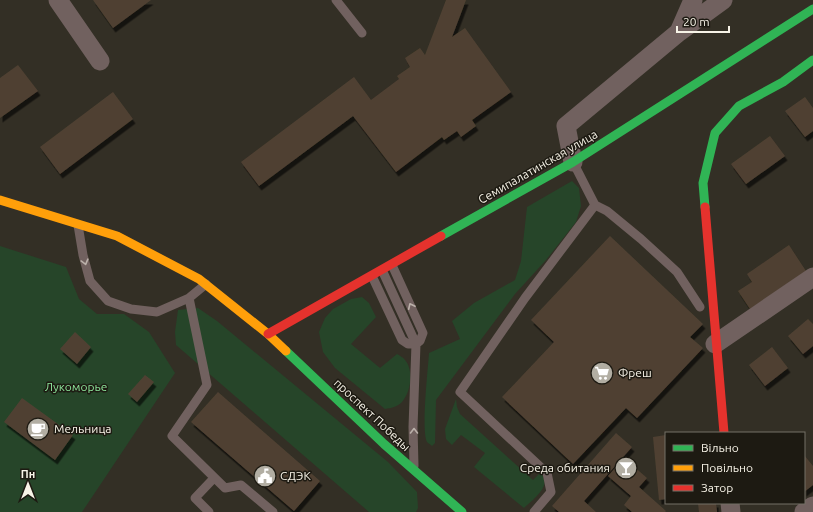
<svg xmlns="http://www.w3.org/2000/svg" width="813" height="512" viewBox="0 0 813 512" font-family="Ubuntu,sans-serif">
  <defs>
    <filter id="shadow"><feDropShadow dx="2.5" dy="4.5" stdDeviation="0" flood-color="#0009"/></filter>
  </defs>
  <rect width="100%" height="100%" fill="#332f25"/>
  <path fill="#264529" d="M572 181 579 188 581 206 576 222 546 260 515 294 436 400 435 443 432 446C431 445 428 443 427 442 421 431 428 369 429 353L460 339 452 321 474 303 515 280 521 261 527 207Z
    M0 246 66 267 79 299 97 314H124L149 332 175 373 82 512H0Z
    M362 297 369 303 376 317 351 344 380 368 397 354C400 356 403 357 405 360 414 370 411 392 402 402 397 407 391 408 385 409L335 368 323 352 319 332 325 318 333 309 351 299Z
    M198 308 217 321 388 462 417 492 418 508 416 512H369L176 345 175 332 178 310Z
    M456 399 457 407 460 414 533 480 540 473C554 485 532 500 524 508L474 467 485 453 461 435 452 445 446 439 445 429Z"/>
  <path fill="#4f4132" filter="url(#shadow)" d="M93 0H151L113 28Z
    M446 0H466L452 37 465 28 511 92 472 120 476 126 461 137 457 131 444 140 442 137 396 172 353 116 259 186 241 162 354 77 371 100 399 79 397 76 410 67 405 58 420 48 425 55Z
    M18 65 38 91 0 118V78Z
    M113 92 133 119 60 174 40 147Z
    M805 97 813 108V131L805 137 785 111Z
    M770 136 785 156 746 184 731 164Z
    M610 236 703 324 690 337 703 348 637 418 626 408 573 464 502 397 554 342 531 320Z
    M789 245 806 271 750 309 738 291 752 282 747 274Z
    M808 319 813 324V346L803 354 788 336Z
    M75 332 91 347 77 364 60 349Z
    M772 347 788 368 765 386 749 365Z
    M145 375 154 382 137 402 128 394Z
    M218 392 320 481 294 511 191 422Z
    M22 398 73 435 55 460 4 422Z
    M616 433 632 447 584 501 596 512H559L552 506Z
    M666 435V499L659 500 653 437Z
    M804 455 813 466V485L804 492Z
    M624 458 647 478 639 487 666 511 665 512H632L624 505 631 496 608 476Z
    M698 503H716L717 512H699Z"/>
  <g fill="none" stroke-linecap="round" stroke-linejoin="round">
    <path stroke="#71615f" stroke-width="9" d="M336 0 362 33
      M595 205 607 211 641 239 677 272 700 307
      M78 225 83 255 90 281 108 301 131 309 157 312 189 298 206 284
      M392 265 423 333 420 341 416 344 413 427 414 466
      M372 276 402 340 408 344H416L382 270
      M189 298 207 385 172 436 225 488 241 485 273 512
      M209 512 195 498 214 478
      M534 512 551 492 547 473 460 392 525 298 595 205 573 162"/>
    <path stroke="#71615f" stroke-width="19" d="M58 0 100 61
      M679 32 693 0
      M573 162 566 126 679 32 723 0
      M715 344 813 277
      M730 503 731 512
      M804 512 813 506"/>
    <path stroke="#30b455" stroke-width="9" d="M705 207 703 183 715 133 739 106 783 82 813 60
      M441 236 573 162 813 9
      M286 351 384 444 462 512"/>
    <path stroke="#ff9f0a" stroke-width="9" d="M0 200 117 236 199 279 268 334 286 351"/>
    <path stroke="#e5322d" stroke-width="9" d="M705 207 724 433
      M268 334 441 236"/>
  </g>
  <defs><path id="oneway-chevron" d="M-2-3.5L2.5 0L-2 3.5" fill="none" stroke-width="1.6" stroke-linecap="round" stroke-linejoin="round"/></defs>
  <g stroke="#bbb1aa">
    <use href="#oneway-chevron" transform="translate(85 262) rotate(75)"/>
    <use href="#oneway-chevron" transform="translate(411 306) rotate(-115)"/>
    <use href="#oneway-chevron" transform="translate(414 431) rotate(-90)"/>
  </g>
  <defs>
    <g id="supermarket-disc" transform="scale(1.15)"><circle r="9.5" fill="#b2aea3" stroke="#1d1a12"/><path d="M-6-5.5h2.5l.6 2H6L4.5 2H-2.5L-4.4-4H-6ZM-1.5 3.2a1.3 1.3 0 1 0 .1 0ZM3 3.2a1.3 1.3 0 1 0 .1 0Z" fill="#fff"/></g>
    <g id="cafe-disc" transform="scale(1.15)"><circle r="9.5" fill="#b2aea3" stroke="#1d1a12"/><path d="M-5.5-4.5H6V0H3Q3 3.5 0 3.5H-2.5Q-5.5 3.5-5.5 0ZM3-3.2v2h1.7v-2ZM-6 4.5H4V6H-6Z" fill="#fff"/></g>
    <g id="bar-disc" transform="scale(1.15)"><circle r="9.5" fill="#b2aea3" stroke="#1d1a12"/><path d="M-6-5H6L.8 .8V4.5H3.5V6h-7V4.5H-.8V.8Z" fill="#fff"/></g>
    <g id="civic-disc" transform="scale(1.15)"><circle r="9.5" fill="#b2aea3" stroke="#1d1a12"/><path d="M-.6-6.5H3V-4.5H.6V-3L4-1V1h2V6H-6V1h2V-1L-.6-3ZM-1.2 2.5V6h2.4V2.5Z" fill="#fff"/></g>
  </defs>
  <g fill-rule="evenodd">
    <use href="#supermarket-disc" x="602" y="373"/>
    <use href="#cafe-disc" x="38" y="429"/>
    <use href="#bar-disc" x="626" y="468"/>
    <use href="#civic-disc" x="265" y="476"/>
  </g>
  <g text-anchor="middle" stroke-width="3" stroke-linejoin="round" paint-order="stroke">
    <g font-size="12" fill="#f7f3e7" stroke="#1d1a12">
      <text transform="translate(538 167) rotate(-30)" y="4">Семипалатинская улица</text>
      <text transform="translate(372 415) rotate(43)" y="4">проспект Победы</text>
    </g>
    <g font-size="12" fill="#f7f3e7" stroke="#1d1a12" text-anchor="start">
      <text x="618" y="377">Фреш</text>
      <text x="54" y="433">Мельница</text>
      <text x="610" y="472" text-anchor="end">Среда обитания</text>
      <text x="280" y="480">СДЭК</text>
    </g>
    <g font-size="12" fill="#8de69b" stroke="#1d1a12">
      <text x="76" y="391">Лукоморье</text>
    </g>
  </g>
  <rect x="665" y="432" width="140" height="72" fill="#1d1a12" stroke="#747167"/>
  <rect x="673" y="445" width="20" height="6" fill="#30b455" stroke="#747167"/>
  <text x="701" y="452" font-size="12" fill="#f7f3e7">Вільно</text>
  <rect x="673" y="465" width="20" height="6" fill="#ff9f0a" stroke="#747167"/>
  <text x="701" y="472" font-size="12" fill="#f7f3e7">Повільно</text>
  <rect x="673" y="485" width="20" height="6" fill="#e5322d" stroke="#747167"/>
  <text x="701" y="492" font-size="12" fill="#f7f3e7">Затор</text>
  <g transform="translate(28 484)" stroke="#1d1a12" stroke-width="3" paint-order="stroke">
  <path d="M0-3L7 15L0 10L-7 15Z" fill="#f7f3e7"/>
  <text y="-6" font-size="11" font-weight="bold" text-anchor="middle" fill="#f7f3e7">Пн</text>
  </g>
  <path d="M677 26v6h52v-6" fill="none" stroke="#f7f3e7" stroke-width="2"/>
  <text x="683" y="26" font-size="12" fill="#f7f3e7" stroke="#1d1a12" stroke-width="3" paint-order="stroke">20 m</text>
</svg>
